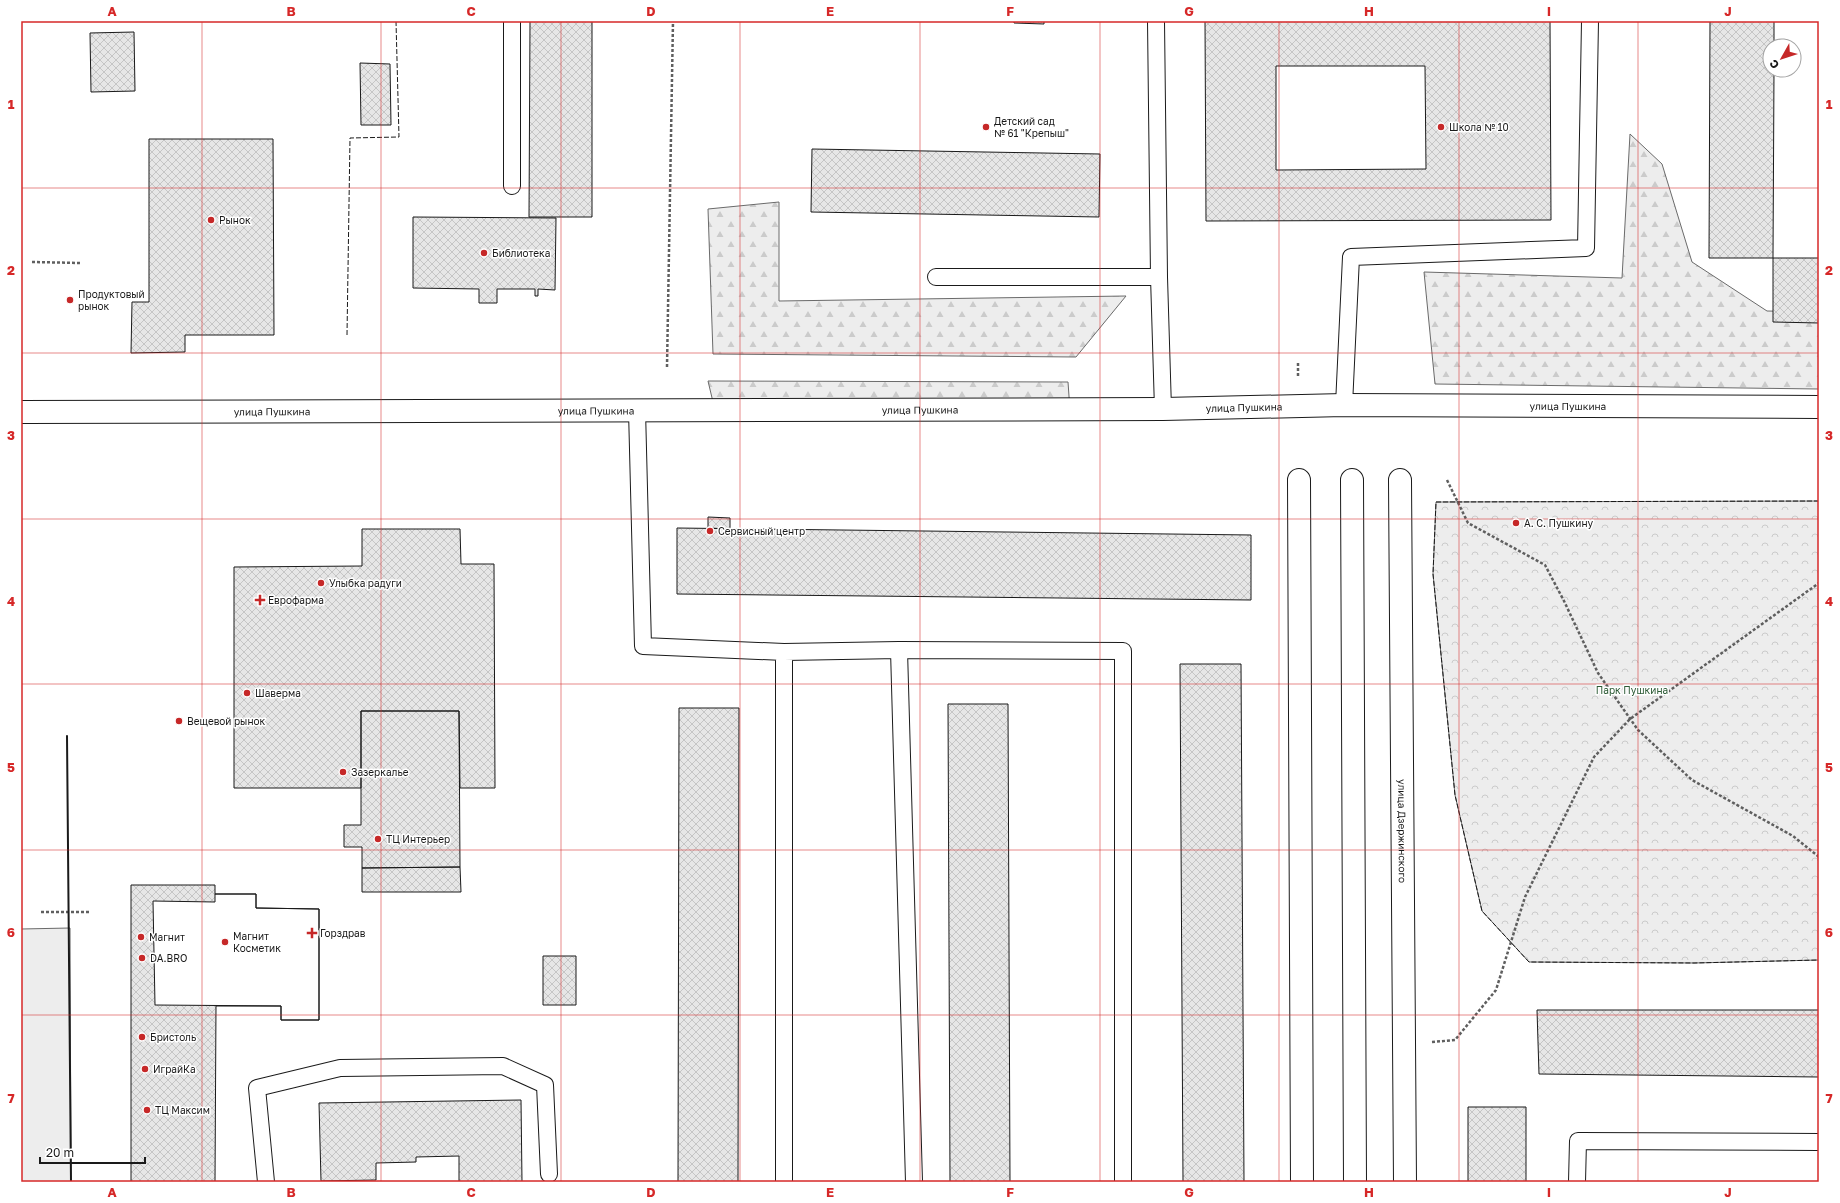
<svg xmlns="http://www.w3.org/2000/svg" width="1840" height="1203" viewBox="0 0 1840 1203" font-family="'Golos Text',sans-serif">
  <defs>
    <pattern id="forest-firs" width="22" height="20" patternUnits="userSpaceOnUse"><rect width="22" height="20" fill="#ededed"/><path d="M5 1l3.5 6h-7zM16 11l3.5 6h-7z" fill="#cbcbcb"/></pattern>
    <pattern id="park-crowns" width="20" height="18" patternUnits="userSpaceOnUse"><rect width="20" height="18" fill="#ededed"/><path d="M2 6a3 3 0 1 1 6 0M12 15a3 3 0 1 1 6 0" fill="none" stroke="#cbcbcb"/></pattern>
    <pattern id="building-cross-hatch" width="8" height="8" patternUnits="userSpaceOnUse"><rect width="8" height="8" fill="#e6e6e6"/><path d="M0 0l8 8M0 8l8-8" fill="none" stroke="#c5c5c5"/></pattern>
  </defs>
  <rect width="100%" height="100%" fill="#fff"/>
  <path fill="url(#forest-firs)" stroke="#6a6a6a" d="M1630 134 1662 164 1692 262 1767 311 1819 312V389L1435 384 1424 272 1622 278Z
    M779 202V301L1126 296 1076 357 713 354 708 209Z
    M708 381 1068 382 1070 410 713 402Z"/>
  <path fill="url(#park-crowns)" stroke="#6a6a6a" d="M1819 501V960L1694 963 1529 962 1482 911 1455 795 1433 574 1436 502Z"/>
  <path fill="#ededed" stroke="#6a6a6a" d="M70 928 71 1182H21V929Z"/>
  <path fill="url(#building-cross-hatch)" stroke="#1a1a1a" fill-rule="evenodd" d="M530 21H592V217H529Z
    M1014 21H1044V24L1014 23Z
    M1205 21H1550L1551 220 1206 221ZM1276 66H1425L1426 169 1276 170Z
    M1710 21H1774V46H1770V70H1774L1773 258H1709Z
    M134 32 135 91 91 92 90 33Z
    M360 63 390 64 391 125H361Z
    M149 139H273L274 335H185V352L131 353 132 302H149Z
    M812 149 1100 154 1099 217 811 212Z
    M413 217 556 218 555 290 538 289V296H535V289H497V303H479V289L413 288Z
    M1773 258H1819V323L1773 322Z
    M708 517 730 518V529L708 528Z
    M677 528 1251 535V600L677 594Z
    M362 529H460L461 564H494L495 788H460L459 711H361V788H234V567L362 566Z
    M1180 664H1241L1244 1182H1183Z
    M948 704H1008L1010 1182H950Z
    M679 708H739L738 1182H678Z
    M361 711H459L460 867 362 868V847H344V825H361Z
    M460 867 461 892H362V868Z
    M131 885H215V894H256V908L319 909V1020H281V1006H216L215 1182H131Z
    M215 894H256V908L319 909V1020H281V1006L155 1005 153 901 215 902Z
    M543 956H576V1005H543Z
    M1537 1010H1819V1077L1539 1074Z
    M521 1100 522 1182H459V1156L416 1157V1162L376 1163V1180L321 1181 319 1103Z
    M1468 1107H1526V1182H1468Z"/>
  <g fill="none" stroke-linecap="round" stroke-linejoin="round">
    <g stroke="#1a1a1a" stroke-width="18">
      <path id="lane" d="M1156 21 1159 277 1163 409
        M512 186V21
        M936 277H1159
        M1344 405 1351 257 1586 248 1590 21
        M637 410 643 646 784 652 899 650 914 1182
        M899 650 1123 651V1182
        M784 652V1182
        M266 1182 257 1088 340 1068 503 1066 545 1085 549 1174
        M1577 1182 1578 1141 1819 1142"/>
    </g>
    <g stroke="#1a1a1a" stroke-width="24">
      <g id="street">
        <path id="s1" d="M21 412 1163 409 1344 405 1819 407"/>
        <path d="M1299 480 1302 1182"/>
        <path d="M1352 480 1355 1182"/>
        <path id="s2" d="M1400 480 1405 1182"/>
      </g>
    </g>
    <path stroke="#5f5f5f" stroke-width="2.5" stroke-dasharray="3 2" stroke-linecap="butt" d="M32 262 81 263
      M1298 363V376
      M667 367 673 21
      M1447 480 1468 523 1545 565 1564 601 1598 673 1638 730 1692 780 1793 836 1819 857
      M41 912H89
      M1432 1042 1455 1040 1496 990 1525 897 1594 757 1630 719 1819 583"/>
    <use href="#lane" stroke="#fff" stroke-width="16"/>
    <use href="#street" stroke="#fff" stroke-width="22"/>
    <path stroke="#1a1a1a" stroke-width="1" stroke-dasharray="5 2" stroke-linecap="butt" d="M347 335 350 138 399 137 396 21
      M1819 501 1436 502 1433 574 1455 795 1482 911 1529 962 1694 963 1819 960"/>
    <path stroke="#1a1a1a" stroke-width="2" d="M67 736 71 1182"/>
  </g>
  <path fill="none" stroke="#d62828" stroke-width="1" stroke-opacity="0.55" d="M202 21V1182M381 21V1182M561 21V1182M740 21V1182M920 21V1182M1100 21V1182M1279 21V1182M1459 21V1182M1638 21V1182M21 188H1819M21 353H1819M21 519H1819M21 684H1819M21 850H1819M21 1015H1819"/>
  <g fill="#c62828" stroke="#fff" stroke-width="1.5">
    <circle cx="986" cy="127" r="4"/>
    <circle cx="1441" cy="127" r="4"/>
    <circle cx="211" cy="220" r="4"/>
    <circle cx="484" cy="253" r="4"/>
    <circle cx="70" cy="300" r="4"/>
    <circle cx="1516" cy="523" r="4"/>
    <circle cx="710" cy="531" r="4"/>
    <circle cx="321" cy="583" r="4"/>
    <path d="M258 594h4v4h4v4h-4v4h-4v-4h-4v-4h4z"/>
    <circle cx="247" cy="693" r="4"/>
    <circle cx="179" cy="721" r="4"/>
    <circle cx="343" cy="772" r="4"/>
    <circle cx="378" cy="839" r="4"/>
    <path d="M310 927h4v4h4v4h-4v4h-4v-4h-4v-4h4z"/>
    <circle cx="141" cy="937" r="4"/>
    <circle cx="225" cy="942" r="4"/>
    <circle cx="142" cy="958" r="4"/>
    <circle cx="142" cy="1037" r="4"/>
    <circle cx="145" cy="1069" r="4"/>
    <circle cx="147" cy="1110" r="4"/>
  </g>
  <g text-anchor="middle" stroke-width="3" stroke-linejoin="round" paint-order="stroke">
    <g font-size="10" fill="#1a1a1a" stroke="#fff" text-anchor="start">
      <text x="994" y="125">Детский сад<tspan x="994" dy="12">№ 61 "Крепыш"</tspan></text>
      <text x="1449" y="131">Школа № 10</text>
      <text x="219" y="224">Рынок</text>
      <text x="492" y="257">Библиотека</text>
      <text x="78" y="298">Продуктовый<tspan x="78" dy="12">рынок</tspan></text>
      <text x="1524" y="527">А. С. Пушкину</text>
      <text x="718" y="535">Сервисный центр</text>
      <text x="329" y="587">Улыбка радуги</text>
      <text x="268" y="604">Еврофарма</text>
      <text x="255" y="697">Шаверма</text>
      <text x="187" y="725">Вещевой рынок</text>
      <text x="351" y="776">Зазеркалье</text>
      <text x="386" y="843">ТЦ Интерьер</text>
      <text x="320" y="937">Горздрав</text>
      <text x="233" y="940">Магнит<tspan x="233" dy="12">Косметик</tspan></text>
      <text x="149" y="941">Магнит</text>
      <text x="150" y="962">DA.BRO</text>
      <text x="150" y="1041">Бристоль</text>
      <text x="153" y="1073">ИграйКа</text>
      <text x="155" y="1114">ТЦ Максим</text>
    </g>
    <g font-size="10" fill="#1a1a1a" stroke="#fff">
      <text dy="4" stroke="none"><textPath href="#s1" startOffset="1547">улица Пушкина</textPath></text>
      <text dy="4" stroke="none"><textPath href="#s1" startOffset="1223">улица Пушкина</textPath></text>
      <text dy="4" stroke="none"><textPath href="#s1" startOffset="899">улица Пушкина</textPath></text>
      <text dy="4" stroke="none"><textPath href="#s1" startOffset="575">улица Пушкина</textPath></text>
      <text dy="4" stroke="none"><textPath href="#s1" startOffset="251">улица Пушкина</textPath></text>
      <text dy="4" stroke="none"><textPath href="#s2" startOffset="351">улица Дзержинского</textPath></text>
    </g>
    <g font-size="10" fill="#2b5a34" stroke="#fff">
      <text x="1632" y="694">Парк Пушкина</text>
    </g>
  </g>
  <rect width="1840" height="1203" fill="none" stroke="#ffffff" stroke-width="44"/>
  <g transform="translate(1782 58) rotate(231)"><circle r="19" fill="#ffffff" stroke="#a3a3a3"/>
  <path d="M0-3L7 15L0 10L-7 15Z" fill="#c62828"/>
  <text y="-6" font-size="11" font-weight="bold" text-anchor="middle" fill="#1a1a1a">С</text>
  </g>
  <path d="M40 1157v6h105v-6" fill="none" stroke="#1a1a1a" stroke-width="2"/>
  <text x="46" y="1157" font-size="12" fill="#1a1a1a" stroke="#ffffff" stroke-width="3" paint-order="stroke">20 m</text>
  <rect x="22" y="22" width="1796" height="1159" fill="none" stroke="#d62828" stroke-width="1.5"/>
  <g font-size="13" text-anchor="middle" font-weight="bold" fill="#d62828">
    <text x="112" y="16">A</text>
    <text x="291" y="16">B</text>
    <text x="471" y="16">C</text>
    <text x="651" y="16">D</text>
    <text x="830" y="16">E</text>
    <text x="1010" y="16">F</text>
    <text x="1189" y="16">G</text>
    <text x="1369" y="16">H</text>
    <text x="1549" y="16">I</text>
    <text x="1728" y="16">J</text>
    <text x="11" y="109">1</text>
    <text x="1829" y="109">1</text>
    <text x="11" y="275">2</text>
    <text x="1829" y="275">2</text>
    <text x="11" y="440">3</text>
    <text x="1829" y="440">3</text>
    <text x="11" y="606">4</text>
    <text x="1829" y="606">4</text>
    <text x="11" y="772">5</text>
    <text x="1829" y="772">5</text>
    <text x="11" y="937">6</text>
    <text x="1829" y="937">6</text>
    <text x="11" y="1103">7</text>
    <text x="1829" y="1103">7</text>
    <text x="112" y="1197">A</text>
    <text x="291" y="1197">B</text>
    <text x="471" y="1197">C</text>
    <text x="651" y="1197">D</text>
    <text x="830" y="1197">E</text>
    <text x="1010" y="1197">F</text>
    <text x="1189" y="1197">G</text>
    <text x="1369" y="1197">H</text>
    <text x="1549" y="1197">I</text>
    <text x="1728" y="1197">J</text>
  </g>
</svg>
